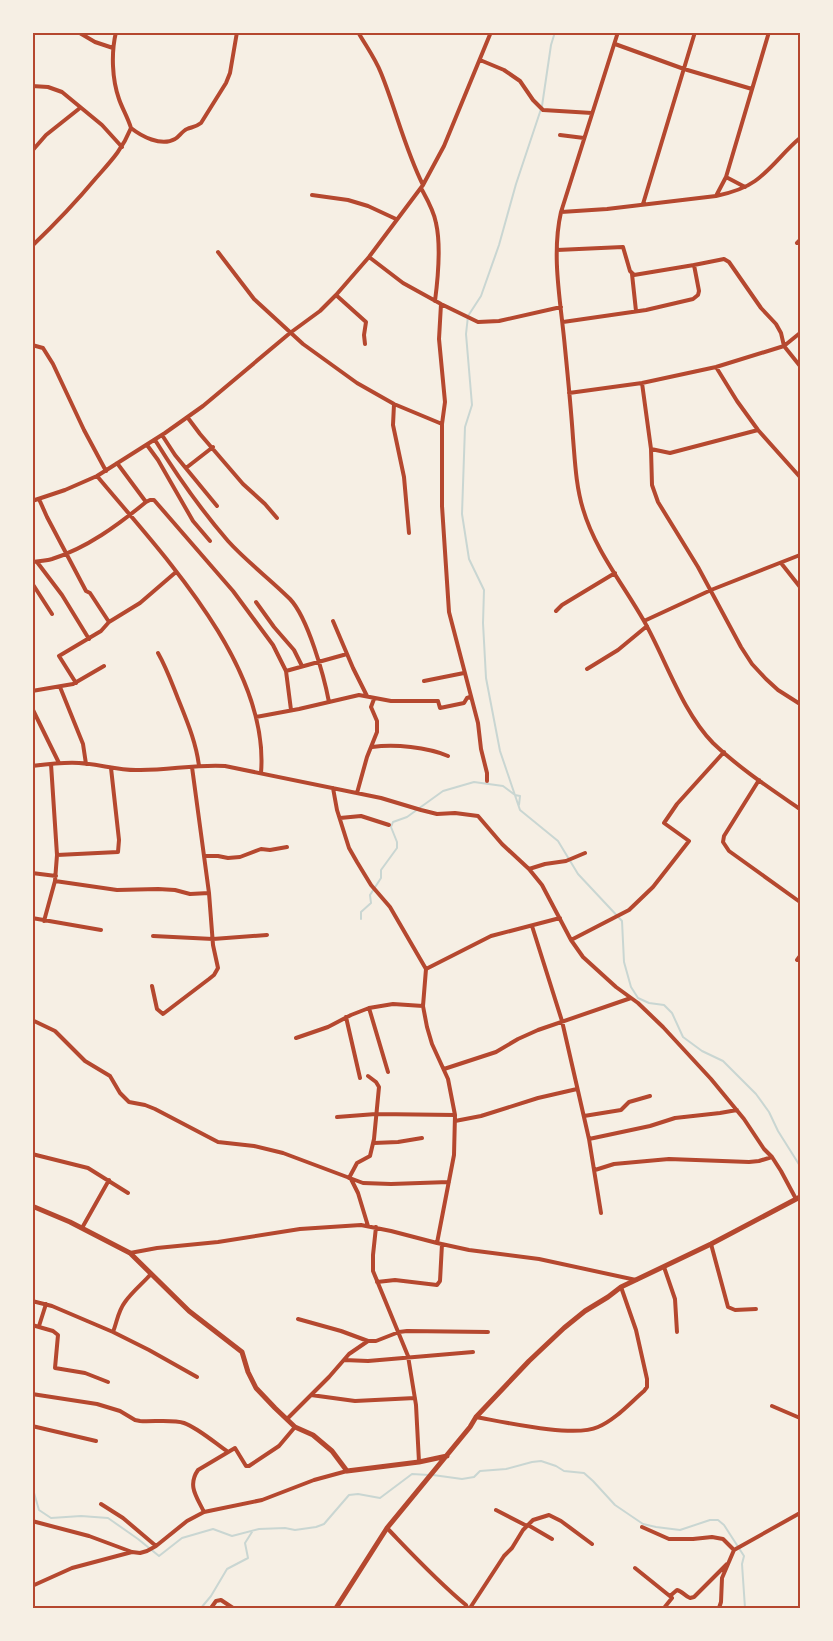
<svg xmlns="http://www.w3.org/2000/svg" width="833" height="1641" viewBox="0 0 833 1641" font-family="Raleway,sans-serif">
  <rect width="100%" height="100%" fill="#f6efe4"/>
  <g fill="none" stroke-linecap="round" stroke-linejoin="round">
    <path stroke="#c9d6d2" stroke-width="2" d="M555 32 551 45 542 106 516 184 499 245 481 296 468 316 466 334 472 405 465 427 462 514 469 559 484 590 483 623 486 678 500 751 520 810 558 841 578 874 622 921 624 962 631 987 638 998 649 1003 664 1005 672 1013 683 1037 702 1051 723 1061 756 1094 769 1112 778 1131 800 1166
      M361 919V912L371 903 370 895 381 878V870L397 848V842L391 827 393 822 407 817 443 791 474 782 503 786 515 795 520 796 519 805
      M433 1475 462 1479 474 1477 480 1471 506 1469 532 1462 541 1461 556 1466 564 1471 584 1473 593 1481 615 1505 643 1524 656 1527 680 1530 710 1520H718L724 1525 744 1556 742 1564 745 1608
      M32 1486 39 1510 51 1518 81 1516 108 1518 138 1539 159 1556 182 1538 213 1529 232 1536 259 1529 285 1528 295 1530 316 1527 324 1524 349 1495 358 1494 380 1498 412 1474 429 1475
      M201 1608 211 1596 227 1569 248 1558 245 1543 252 1532"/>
    <path stroke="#b5482f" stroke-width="4" d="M78 32 95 42 113 48
      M358 32C366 46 375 58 381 73 396 110 405 149 423 185
      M618 32 561 212C551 256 561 303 565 348 568 378 571 408 573 438 575 462 576 486 583 509 595 550 623 584 644 621 666 660 682 711 713 743 739 768 771 789 800 809
      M615 44 684 69 752 89
      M480 60 504 70 520 81 533 100 543 110 592 113
      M32 86 48 87 62 92 102 125 122 147
      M131 128C141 136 161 147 175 139 179 137 182 131 187 129 192 127 196 127 201 123L226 83 230 73 237 32
      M560 135 584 138
      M32 151 46 135 80 108
      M726 177 745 187
      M421 188C427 199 434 211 436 223 441 245 438 278 435 301
      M312 195 348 200 368 206 396 219
      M716 196 726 177 769 32
      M643 204 695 32
      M561 212 607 209 716 196C730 193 744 189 755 181 772 169 784 151 800 138
      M797 243 800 240
      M32 246C55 224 76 202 96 178 111 161 122 150 131 128 128 118 122 108 119 99 112 79 111 53 116 32
      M557 250 623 247 630 271 634 275 694 265
      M218 252 254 299 303 344 357 383 394 404 442 424
      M369 257 403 283 441 304 478 322 499 321 561 307
      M632 274 636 311
      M336 295 366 322 364 335 365 344
      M441 304 439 339 445 402 442 424V506L449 612 478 723 481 749 487 773V781
      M563 322 646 310 693 299 698 295 699 291 694 265 724 259 729 262 761 308 776 324 781 333 784 346 800 366
      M32 345 43 348 53 364 84 430 106 471
      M716 367 737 401 758 430 800 477
      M642 383 651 449 652 485 658 502 698 567 741 647 752 664 766 679 778 690 800 704
      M569 393 642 383 716 367 784 346 800 333
      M394 404 393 425 404 477 409 533
      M188 418 200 434 243 484 265 504 277 518
      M162 435 175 455 217 506
      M155 440C176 474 202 511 228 541 247 562 270 579 290 599 308 618 324 676 329 702
      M147 445 158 460 193 521 210 541
      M651 449 670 453 758 430
      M117 463 146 502
      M186 468 213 447
      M97 476C161 553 270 665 261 773
      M39 499 47 517 86 591 90 593 109 622
      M32 501 65 490 97 476 165 433 203 406 290 333 320 311 336 295 369 257 423 185 444 146 491 32
      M32 562C39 561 45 561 52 559 87 548 118 525 146 502L150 500H154L233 591 273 645 286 671 291 710
      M37 562 62 595 89 639
      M781 563 800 587
      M32 583 52 614
      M256 602 274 627 294 650 302 666
      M556 611 562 605 615 573
      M333 621 353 668 367 696
      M644 621 711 590 800 555
      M158 653C166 667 171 681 177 696 186 719 196 741 199 766
      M587 669 618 650 647 626
      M286 671 347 654
      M424 681 464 673
      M76 683 59 656 101 631 109 622 140 603 176 572
      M60 687 83 744 86 764
      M32 691 73 684 104 666
      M32 708 59 763
      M256 717 299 709 359 695 391 701H438L440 708 464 703 467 698 470 697
      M372 747C395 744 427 747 448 756
      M32 766C48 764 63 762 79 763 98 764 117 770 136 770 166 771 195 764 225 766L381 798 421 810 437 814 455 813 478 816 502 844 529 869 542 885 571 940 583 957 616 987 638 1003 663 1027 711 1079 744 1119 764 1149 772 1157 781 1171 796 1199
      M759 780 724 836 723 842 729 851 800 902
      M333 788 337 810 349 848 357 862 371 885 390 907 426 969 423 1006 427 1027 432 1044 448 1079 455 1115 454 1155 437 1243
      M357 793 367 757 377 732V721L371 707 374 699
      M340 818 361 816 389 825
      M57 855 118 852 119 840 111 768
      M205 856H218L228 858 240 857 261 849 270 850 287 847
      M529 869 545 864 566 861 585 853
      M32 873 56 876
      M55 881 117 890 158 889 175 890 190 894 209 893
      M32 918 101 930
      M44 921 55 881 57 855 51 764
      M532 926 562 1021 589 1139 601 1213
      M153 936 213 939 267 935
      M571 940 629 910 653 887 689 841 664 823 677 804 724 752
      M797 960 800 956
      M426 969 491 936 560 918
      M152 986 157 1009 163 1014 209 979 214 975 218 968 213 945 209 893 192 767
      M369 1008 388 1072
      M346 1017 360 1078
      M32 1020 55 1031 85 1061 110 1076 120 1093 129 1102 145 1105 155 1109 218 1142 254 1146 283 1153 363 1183 391 1184 449 1182
      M296 1038 328 1027 351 1015 369 1008 393 1004 423 1006
      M444 1069 496 1052 518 1039 538 1030 631 998
      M584 1116 621 1110 629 1102 650 1096
      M337 1117 376 1114 455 1115
      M455 1121 481 1116 538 1098 577 1089
      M589 1139 650 1126 675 1118 720 1113 737 1110
      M374 1143 398 1142 422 1138
      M32 1154 88 1168 128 1193
      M595 1170 614 1164 669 1159 749 1162 759 1161 772 1157
      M349 1178 357 1163 370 1156 374 1139 379 1087 376 1082 368 1076
      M351 1179 358 1193 368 1226
      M376 1227 373 1255V1271L408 1356 416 1405 419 1462
      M82 1228 109 1180
      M711 1244 728 1307 735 1310 756 1309
      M130 1253 157 1248 218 1242 300 1229 361 1225 391 1231 437 1243 469 1250 539 1259 636 1280
      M664 1267 675 1299 677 1332
      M377 1282 395 1280 437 1285 440 1281 442 1244
      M32 1301 52 1306 113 1332 149 1350 197 1377
      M298 1319 341 1331 368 1341H376L399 1332 407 1331 488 1332
      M32 1325 53 1331 58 1335 55 1368 85 1373 108 1382
      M39 1326 46 1304
      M113 1332C117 1322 118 1311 125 1302 132 1292 143 1283 151 1274
      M344 1360 368 1361 473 1352
      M32 1394 97 1404 120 1411 135 1420 140 1421C152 1422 173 1419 184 1423 198 1428 215 1443 228 1452
      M311 1395 355 1401 415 1398
      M772 1406 800 1418
      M476 1417C504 1422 574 1438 598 1427 615 1420 630 1403 644 1391L647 1387V1379L636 1330 621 1287
      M287 1419 329 1377 349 1354 368 1341
      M32 1426 96 1441
      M101 1504 123 1518 156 1546
      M496 1510 527 1526
      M204 1512C197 1497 187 1486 198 1470L235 1448 246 1466H249L279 1446 295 1427
      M32 1521 89 1536 132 1552 140 1553 147 1551 156 1546 187 1521 204 1512 262 1500 314 1480 347 1471
      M528 1525 552 1539
      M642 1527 669 1539H693L712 1537 723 1539 734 1550
      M387 1528C413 1555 437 1581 466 1605L467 1608
      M635 1568 671 1597 672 1598 664 1608
      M32 1586 72 1568 132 1552
      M670 1596 677 1590C682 1591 685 1596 690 1598L694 1597 727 1564
      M211 1608 216 1601 221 1600 233 1608
      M470 1608 504 1556 512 1548 523 1530 533 1520 549 1515 561 1521 592 1544
      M719 1608 721 1602 722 1578 734 1550 800 1513"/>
    <path stroke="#b5482f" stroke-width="5" d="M32 1206 70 1222 130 1253 189 1311 242 1352 248 1372 256 1388 275 1408 295 1427 313 1435 332 1451 347 1471 419 1462 447 1456
      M336 1608 387 1528 470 1427 476 1417 529 1361 564 1328 585 1311 608 1297 621 1287 711 1244 800 1197"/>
  </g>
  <rect width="833" height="1641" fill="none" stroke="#f6efe4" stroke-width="68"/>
  <rect x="34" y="34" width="765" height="1573" fill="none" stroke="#b5482f" stroke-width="2"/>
</svg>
